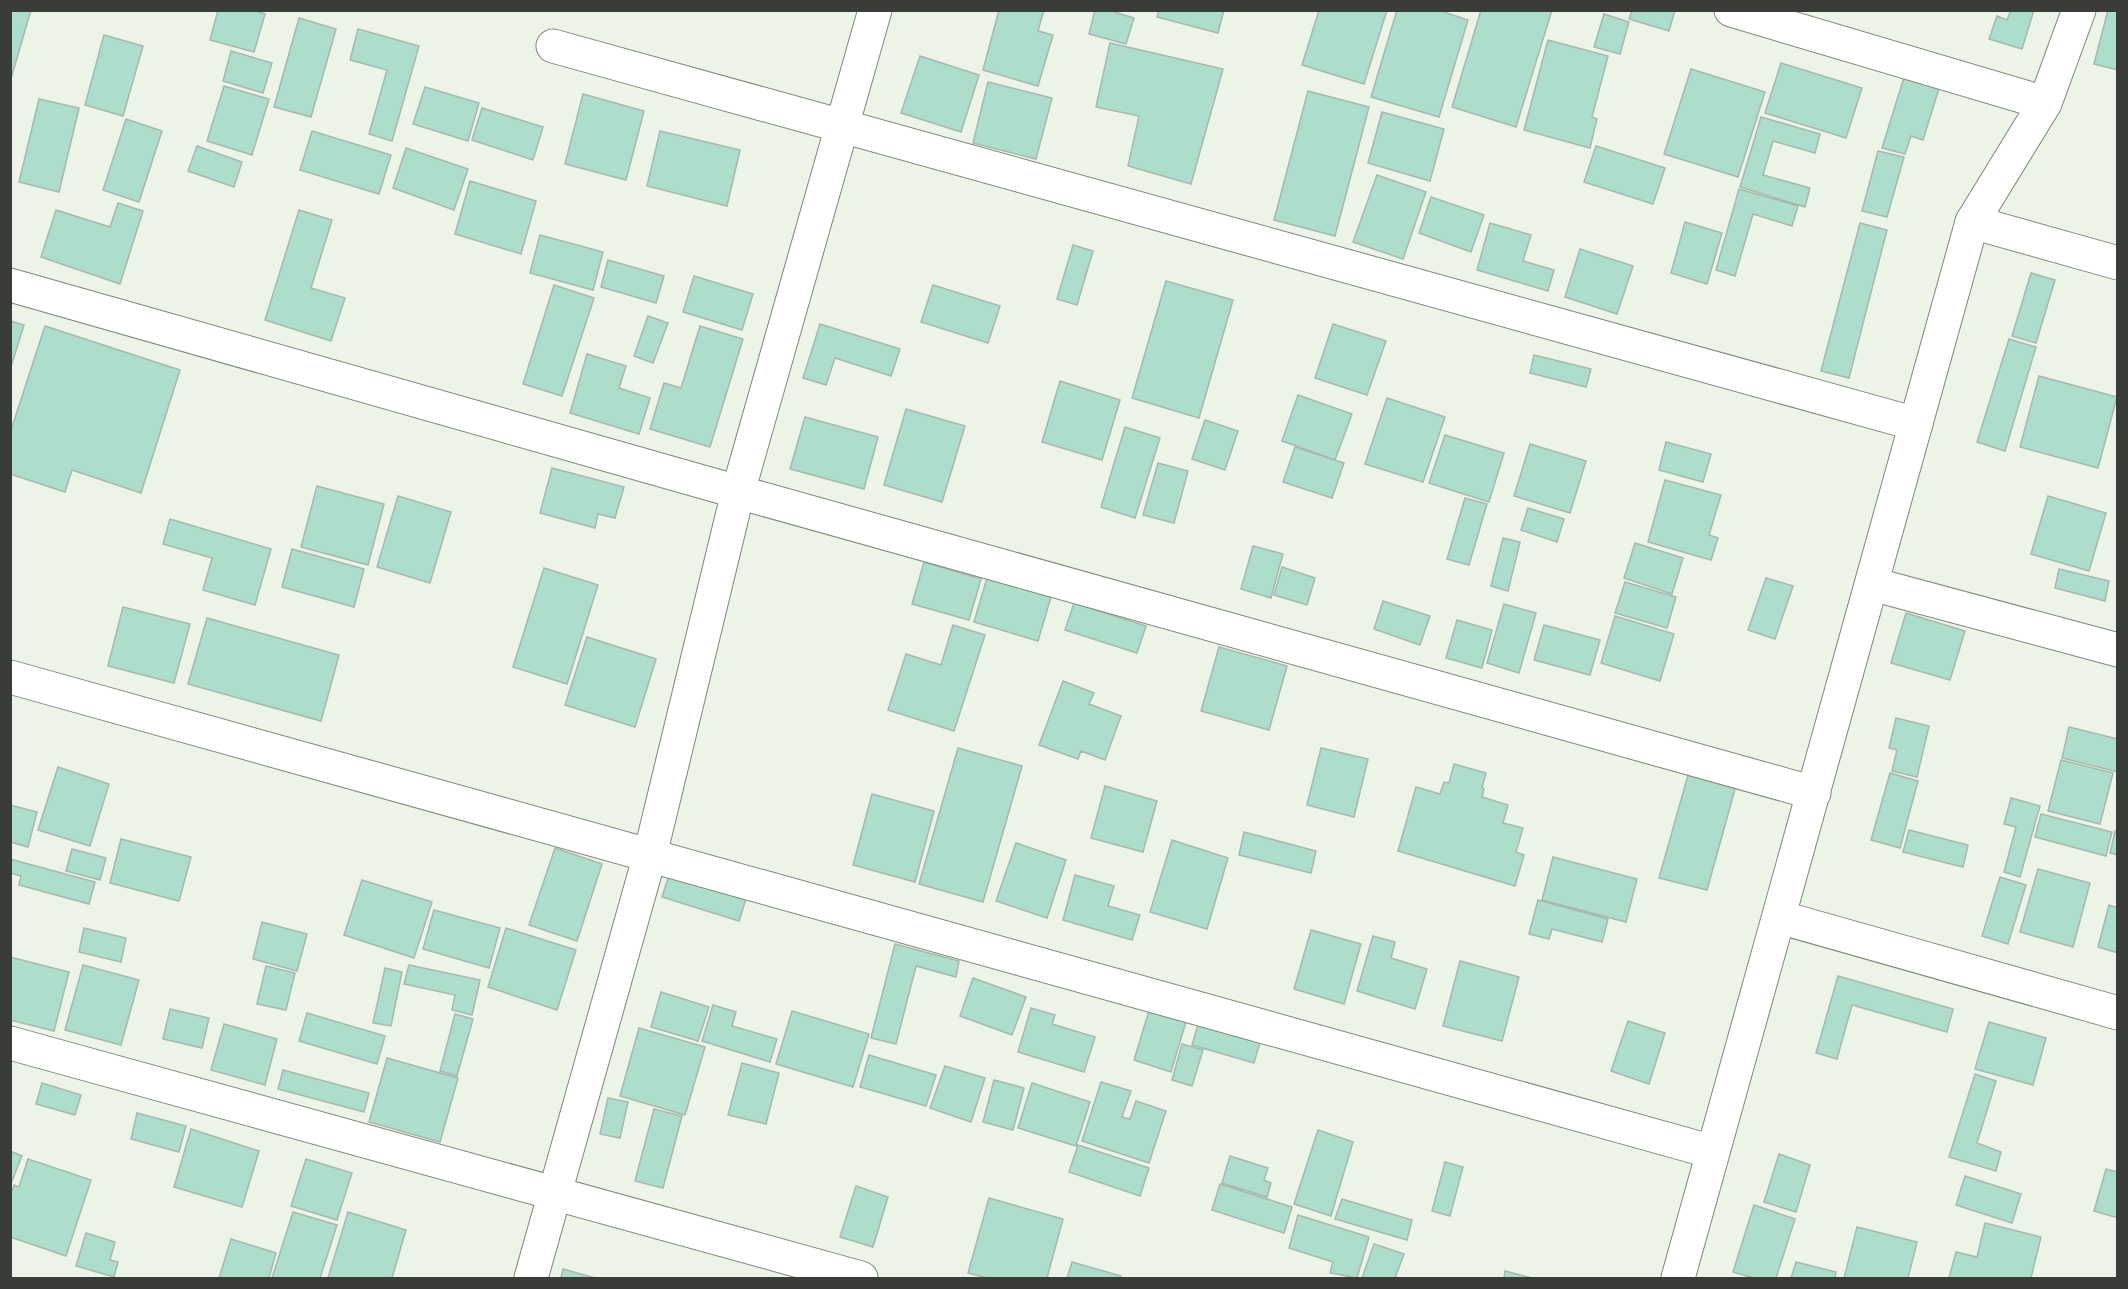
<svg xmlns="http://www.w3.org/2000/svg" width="2128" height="1289" viewBox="0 0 2128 1289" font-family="Raleway,sans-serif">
  <rect width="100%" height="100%" fill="#ebf4e7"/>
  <path fill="#adddcb" stroke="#a7b8b1" stroke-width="1.5" d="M10 10H31L10 82Z
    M218 10H252L265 14 254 52 210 40Z
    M999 10H1044L1038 31 1053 35 1038 86 983 70Z
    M1095 10H1108L1134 18 1126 44 1089 34Z
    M1159 10H1224L1218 33 1157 17Z
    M1319 10H1387L1364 84 1302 65Z
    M1397 10H1438L1468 20 1439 117 1371 97Z
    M1481 10H1552L1516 127 1452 107Z
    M1632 10H1675L1669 31 1629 19Z
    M2011 10H2034L2022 49 1989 39 1997 16 2007 20Z
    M2108 10H2118V70L2094 64Z
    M1604 14 1629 22 1620 54 1594 47Z
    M299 18 336 29 311 117 274 107Z
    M358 29 419 46 392 141 369 134 387 70 350 60Z
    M104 35 143 46 123 116 85 105Z
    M1548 40 1608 56 1592 117 1597 119 1590 148 1524 130Z
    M1110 43 1223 69 1191 184 1128 166 1139 116 1096 107Z
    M231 51 272 63 263 93 223 81Z
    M920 56 979 75 961 132 901 113Z
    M1781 63 1862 88 1846 138 1765 113Z
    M1691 69 1765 92 1738 177 1664 154Z
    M1906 71 1941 82 1923 140 1911 136 1905 154 1882 148Z
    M988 82 1052 98 1036 159 973 143Z
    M224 86 269 99 252 155 207 141Z
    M425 87 479 103 468 141 413 124Z
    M1308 91 1369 107 1335 236 1274 220Z
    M583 94 644 111 626 180 565 164Z
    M39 99 79 108 59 192 19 182Z
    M482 108 543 127 533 160 472 140Z
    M1382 112 1444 129 1430 181 1368 163Z
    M1761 117 1820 134 1815 153 1773 141 1763 175 1810 188 1805 207 1740 187Z
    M126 119 162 131 139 202 103 190Z
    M312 131 391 155 379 194 300 170Z
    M660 131 740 150 727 206 647 186Z
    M197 146 242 162 234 187 188 171Z
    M1596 146 1665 168 1653 204 1584 182Z
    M406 148 468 169 454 210 393 188Z
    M1878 151 1904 157 1887 217 1862 211Z
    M1377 175 1426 192 1403 259 1353 242Z
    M470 181 536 201 521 254 455 234Z
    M1739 189 1798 206 1792 226 1753 214 1735 276 1716 270Z
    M1431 197 1484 215 1471 252 1419 233Z
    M118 203 143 211 120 284 41 257 56 210 110 227Z
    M299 210 332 220 311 288 345 298 331 341 265 320Z
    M1685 222 1722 233 1707 284 1671 273Z
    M1490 223 1531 235 1523 261 1554 270 1548 291 1477 270Z
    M1860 223 1887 230 1849 378 1821 371Z
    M540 235 603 252 593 290 530 273Z
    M1073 245 1093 251 1077 305 1057 299Z
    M1580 249 1633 266 1617 314 1565 297Z
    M608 260 664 276 656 303 601 287Z
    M2031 273 2055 280 2036 343 2012 336Z
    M694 276 753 294 742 330 683 312Z
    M1166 281 1233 300 1199 418 1132 398Z
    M554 285 594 298 562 396 523 384Z
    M933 285 1000 306 988 343 921 322Z
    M648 316 668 323 653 363 634 356Z
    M10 321 24 325 10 370Z
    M820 324 900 349 891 376 835 358 826 385 803 378Z
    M1333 324 1386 341 1367 395 1315 378Z
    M45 326 180 370 141 493 72 470 65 492 10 474V433Z
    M700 326 743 339 710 447 650 429 664 383 681 388Z
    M2009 339 2036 347 2005 451 1977 442Z
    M587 354 626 366 619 388 650 398 639 434 570 413Z
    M1534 355 1591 369 1586 387 1530 373Z
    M2039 376 2117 397 2098 468 2020 447Z
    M1060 381 1120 400 1102 460 1042 442Z
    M1298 395 1352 414 1335 460 1282 441Z
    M1387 398 1445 417 1423 482 1365 464Z
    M906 409 965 426 942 502 884 485Z
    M805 417 878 437 864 489 790 469Z
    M1205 420 1238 431 1225 470 1192 459Z
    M1125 427 1160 438 1135 518 1101 507Z
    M1445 435 1504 453 1489 502 1429 483Z
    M1666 442 1711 454 1703 482 1659 470Z
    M1530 444 1586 461 1570 513 1514 496Z
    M1295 447 1344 463 1332 498 1283 482Z
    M1158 463 1188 471 1174 523 1143 515Z
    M552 468 624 487 615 518 598 514 595 528 540 513Z
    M1665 480 1721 495 1709 535 1718 538 1711 560 1648 542Z
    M317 486 384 504 368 565 301 547Z
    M398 496 451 512 430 583 377 567Z
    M2048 496 2106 513 2089 571 2031 554Z
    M1465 498 1487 504 1469 565 1447 559Z
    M1528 508 1564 519 1557 542 1521 530Z
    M170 519 271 549 255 605 203 590 212 558 163 544Z
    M1503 538 1520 542 1508 591 1491 586Z
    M1635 543 1683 558 1672 594 1624 578Z
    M1253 546 1283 554 1271 598 1241 589Z
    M292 549 364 569 354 607 282 587Z
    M924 562 981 579 969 620 912 604Z
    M1282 567 1315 578 1307 605 1274 595Z
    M544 568 598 585 567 684 513 667Z
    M2059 569 2109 581 2105 601 2055 588Z
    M987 578 1051 597 1038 641 974 622Z
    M1766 578 1793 586 1775 639 1748 630Z
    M1625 582 1676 597 1667 628 1615 613Z
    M1383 601 1430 616 1420 645 1374 629Z
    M1074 603 1146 626 1137 653 1065 630Z
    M1504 604 1536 613 1519 673 1487 663Z
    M123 607 190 624 174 683 108 666Z
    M1906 613 1965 631 1950 680 1891 663Z
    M1615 616 1674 634 1660 681 1601 663Z
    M207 618 339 655 321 721 188 684Z
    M1457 620 1492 630 1482 668 1446 658Z
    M953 625 985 635 954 731 888 710 906 654 941 665Z
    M1544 625 1600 640 1590 675 1534 660Z
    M587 637 656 659 635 727 565 705Z
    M1219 647 1287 666 1269 730 1201 711Z
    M1063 681 1094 693 1089 704 1121 716 1105 760 1081 751 1078 759 1039 745Z
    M1896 718 1929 726 1917 777 1892 771 1897 750 1889 748Z
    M2069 727 2118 739V772L2062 758Z
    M958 748 1022 766 983 902 919 884Z
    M1321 748 1368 759 1354 817 1307 805Z
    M2061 760 2113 773 2100 824 2048 811Z
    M1454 764 1486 773 1482 788 1484 789 1482 797 1508 805 1503 823 1523 828 1516 852 1524 855 1515 886 1398 851 1416 787 1440 794 1444 782 1449 783Z
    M58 767 109 784 90 846 38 830Z
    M1690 768 1737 782 1707 890 1659 878Z
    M1890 773 1918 781 1900 848 1871 840Z
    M1105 786 1157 801 1143 852 1091 838Z
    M872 794 934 811 915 882 853 865Z
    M2011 798 2040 806 2020 877 2004 872 2016 827 2004 824Z
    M10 805 37 812 28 847 10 842Z
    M2041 814 2112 832 2106 856 2035 837Z
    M1909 830 1968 845 1963 867 1903 852Z
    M2115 831 2118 832V855L2110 853Z
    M1244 832 1316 851 1311 873 1239 855Z
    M121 839 191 857 179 901 110 883Z
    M1172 840 1228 858 1207 929 1150 912Z
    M1016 843 1066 860 1047 918 996 901Z
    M555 848 602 864 577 941 529 925Z
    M72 849 106 858 100 880 66 871Z
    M1553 857 1637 879 1626 922 1542 900Z
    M10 859 95 882 89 904 19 885 21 876 10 873Z
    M2038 869 2090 883 2073 947 2020 932Z
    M669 875 746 899 739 921 662 897Z
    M1075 875 1114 886 1108 906 1140 915 1132 940 1063 920Z
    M2000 877 2026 885 2008 944 1982 936Z
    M362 880 432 902 414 958 344 935Z
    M1538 900 1608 919 1602 942 1552 929 1549 939 1529 934Z
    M2109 905 2118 908V953L2098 947Z
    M434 910 500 928 489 968 423 949Z
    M262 922 307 934 297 971 253 959Z
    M84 928 126 938 121 962 79 952Z
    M506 928 576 950 557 1010 488 987Z
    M1311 930 1361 944 1344 1004 1294 989Z
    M1373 936 1395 942 1391 958 1427 969 1415 1009 1357 991Z
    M895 944 959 961 956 977 916 966 896 1044 871 1038Z
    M10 957 69 972 54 1031 10 1020Z
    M1460 961 1519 977 1502 1041 1443 1026Z
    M83 965 139 980 121 1045 65 1030Z
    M409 965 480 980 472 1015 452 1010 455 995 404 984Z
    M266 966 295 973 286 1010 257 1004Z
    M385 968 402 972 391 1026 373 1023Z
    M1838 976 1953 1009 1947 1032 1852 1005 1837 1059 1816 1053Z
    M973 978 1026 997 1012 1035 960 1016Z
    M661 992 709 1007 698 1041 651 1027Z
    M1151 1004 1188 1015 1171 1072 1134 1060Z
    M713 1005 736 1012 732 1026 777 1039 770 1062 702 1041Z
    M1031 1008 1055 1015 1052 1024 1095 1037 1084 1072 1018 1052Z
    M170 1009 209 1018 202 1048 163 1039Z
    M792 1011 869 1034 853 1087 776 1064Z
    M307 1013 385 1036 377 1064 299 1041Z
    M455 1014 473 1019 457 1076 440 1071Z
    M1199 1021 1261 1039 1254 1063 1192 1045Z
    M1628 1021 1665 1033 1649 1084 1611 1071Z
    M1989 1022 2046 1038 2033 1085 1975 1069Z
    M224 1024 277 1039 265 1085 211 1070Z
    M639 1028 705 1047 685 1115 620 1096Z
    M1182 1044 1203 1050 1192 1086 1172 1080Z
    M869 1055 936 1075 926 1106 860 1087Z
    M387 1058 458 1078 440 1142 369 1122Z
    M742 1063 779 1073 766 1124 728 1115Z
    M945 1066 985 1078 971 1122 930 1108Z
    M283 1070 369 1093 364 1112 278 1089Z
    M1975 1074 1996 1081 1977 1143 2001 1152 1996 1171 1949 1157Z
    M994 1080 1024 1088 1013 1130 983 1122Z
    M1101 1082 1131 1091 1122 1117 1130 1119 1136 1101 1166 1111 1149 1163 1082 1141Z
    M42 1083 81 1095 75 1115 36 1104Z
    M1032 1083 1090 1102 1076 1146 1018 1128Z
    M608 1098 628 1102 620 1138 600 1134Z
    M654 1109 682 1116 663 1188 635 1181Z
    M137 1113 186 1126 179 1152 131 1139Z
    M191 1129 259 1151 242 1207 174 1187Z
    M1318 1130 1353 1142 1331 1216 1294 1204Z
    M1078 1145 1149 1168 1140 1196 1069 1172Z
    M10 1151 22 1156 10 1186Z
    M1779 1154 1810 1165 1796 1212 1764 1202Z
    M1230 1156 1268 1168 1264 1180 1271 1183 1267 1197 1222 1183Z
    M28 1159 91 1180 66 1256 10 1237V1197L14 1185 19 1187Z
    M306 1159 352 1173 337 1220 291 1206Z
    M1445 1162 1463 1167 1450 1216 1432 1211Z
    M2106 1169 2118 1172V1218L2094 1211Z
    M1965 1176 2021 1194 2012 1223 1956 1205Z
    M1220 1184 1292 1207 1284 1233 1212 1210Z
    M856 1186 888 1197 873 1247 840 1237Z
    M989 1198 1063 1219 1047 1278H987L968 1273Z
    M1342 1199 1412 1220 1407 1240 1335 1219Z
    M1754 1205 1795 1219 1776 1278H1754L1733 1272Z
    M293 1212 337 1225 320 1278H272Z
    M348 1212 406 1230 392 1278H328Z
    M1298 1215 1369 1237 1357 1278 1330 1273 1333 1262 1289 1248Z
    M1985 1223 2041 1237 2031 1278H1949L1956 1252 1977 1257Z
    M1857 1227 1917 1242 1908 1278H1844Z
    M86 1233 115 1242 110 1260 118 1262 114 1277 76 1266Z
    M231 1239 276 1253 269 1278H219Z
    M1374 1244 1404 1254 1395 1278H1362Z
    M1072 1262 1121 1276 1120 1278H1067Z
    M1796 1262 1836 1272 1835 1278H1791Z
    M563 1269 595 1278H561Z
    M1505 1271 1532 1278H1504Z"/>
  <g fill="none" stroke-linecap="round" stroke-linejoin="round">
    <g stroke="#7e867a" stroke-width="35">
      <path id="minor" d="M1731 10 2045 103
        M553 46 1916 424
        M1972 222 2118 263
        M10 285 738 492 1814 793
        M1872 584 2118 650
        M10 677 1713 1152
        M1779 917 2118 1013
        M10 1043 861 1278
        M531 1278 650 855 738 492 875 10"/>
    </g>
    <g stroke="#7e867a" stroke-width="35">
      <path id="tertiary" d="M1678 1278 1972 222 2045 103 2079 10"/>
    </g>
    <use href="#minor" stroke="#fff" stroke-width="33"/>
    <use href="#tertiary" stroke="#fff" stroke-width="33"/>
  </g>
  <rect width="2128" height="1289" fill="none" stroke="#393c37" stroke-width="24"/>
</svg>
